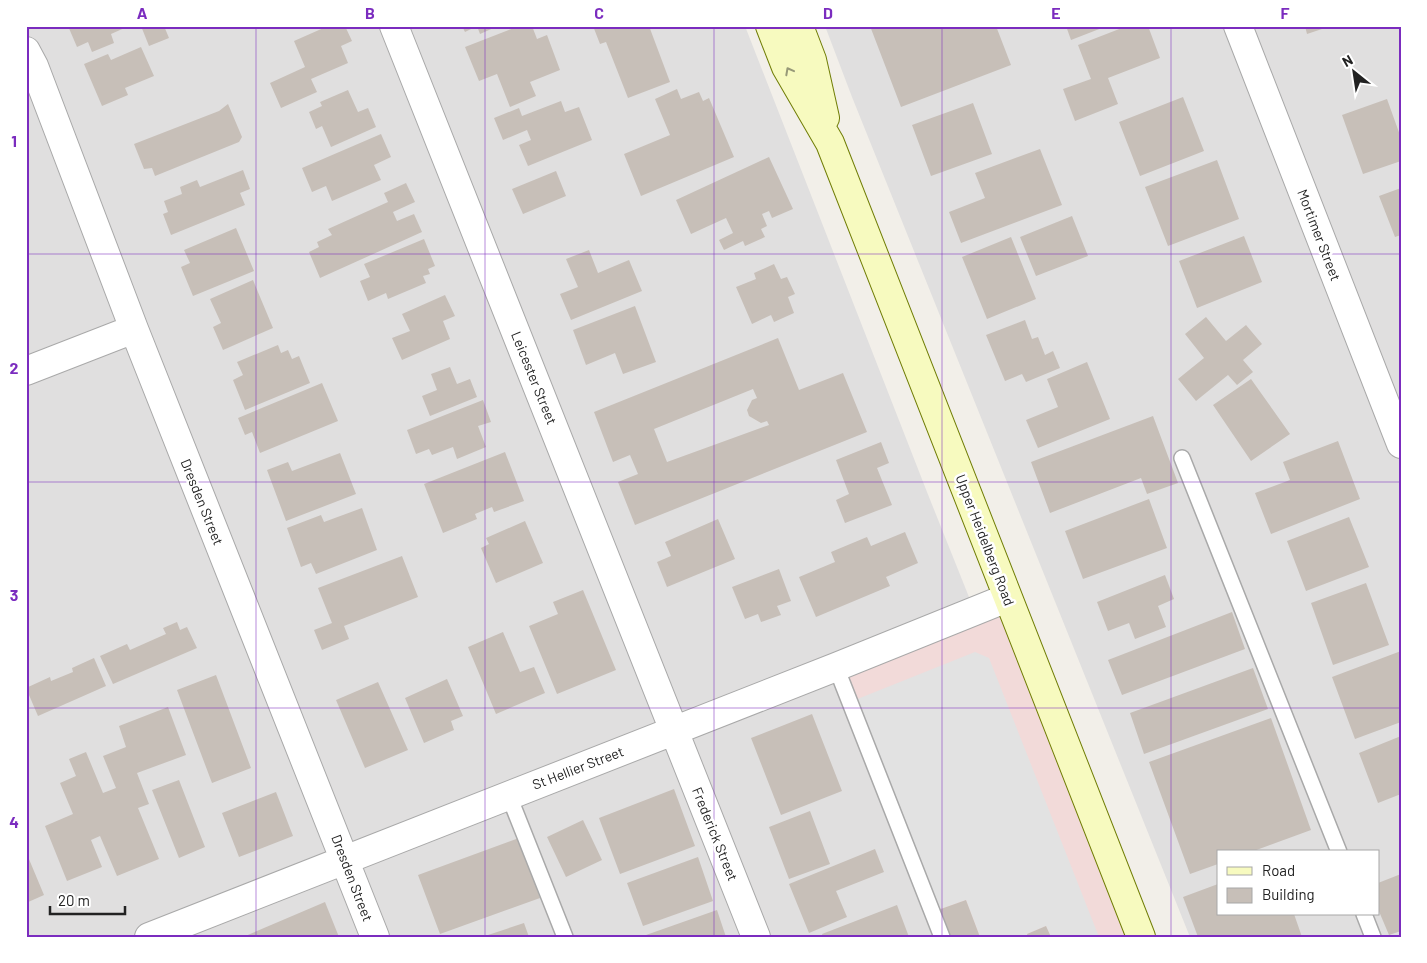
<svg xmlns="http://www.w3.org/2000/svg" width="1427" height="963" viewBox="0 0 1427 963" font-family="Barlow,sans-serif">
  <rect width="100%" height="100%" fill="#f2efe9"/>
  <path fill="#e0dfdf" fill-rule="evenodd" d="M26 26H745L927 492 975 612 942 937H26Z
    M825 26H1401V937H1190L852 97ZM1218 852H1378V914H1218Z"/>
  <path fill="#f2dad9" d="M1007 598 1140 937H942L836 667Z"/>
  <path fill="#e2e2e2" d="M975 652 989 658 1099 937H1051L1046 926 1027 934 1028 937H980L966 900 938 910 855 700Z"/>
  <path fill="#c7bfb8" fill-rule="evenodd" d="M68 26H129L111 34 114 43 92 52 88 42 77 47Z
    M141 26H164L169 38 149 46Z
    M328 26H345L352 41 341 46 348 63 311 79 317 92 281 108 270 83 305 67 294 41Z
    M462 26H498L480 34 477 26 465 32Z
    M519 26H532L537 39 547 35 560 70 530 82 536 96 510 107 497 74 479 81 465 47Z
    M593 26H649L670 82 628 98 606 42 600 44Z
    M870 26H996L1011 65 901 107Z
    M1066 26H1107L1071 40Z
    M1127 26H1148L1160 58 1108 78 1118 104 1075 121 1063 89 1091 79 1078 45Z
    M1305 26H1328V27L1307 34Z
    M141 47 154 76 125 88 128 95 102 106 84 64 108 54 111 60Z
    M677 89 681 99 699 92 703 101 709 98 734 157 641 196 624 154 670 135 655 99Z
    M348 90 358 112 368 108 376 127 331 147 322 126 316 129 309 112 322 106 320 102Z
    M1183 97 1204 151 1140 176 1119 122Z
    M1387 99 1401 138V161L1363 174 1342 115Z
    M561 101 565 112 579 107 592 140 528 166 519 145 531 140 527 130 503 140 494 118 519 108 522 116Z
    M973 103 992 154 931 176 912 125Z
    M228 104 242 137 239 142 155 176 152 168 144 169 134 144 219 111Z
    M381 134 391 157 374 165 381 180 332 201 326 186 312 192 302 168Z
    M1040 149 1062 205 961 243 949 212 985 198 975 173Z
    M769 157 793 209 772 218 769 211 762 214 767 226 761 229 765 237 745 246 743 241 724 250 719 240 733 233 726 218 691 234 676 200Z
    M1217 160 1239 219 1168 246 1145 187Z
    M243 170 250 189 240 193 245 205 171 235 163 214 168 212 164 201 182 194 180 187 197 180 200 187Z
    M556 171 566 196 523 214 512 189Z
    M406 183 415 202 393 212 397 221 414 214 422 232 320 278 309 252 319 247 317 242 332 235 328 229 388 202 384 193Z
    M1401 188V235L1395 237 1379 196Z
    M1072 216 1088 256 1036 276 1020 237Z
    M236 228 254 271 193 296 181 267 190 263 184 250Z
    M1244 236 1262 282 1197 308 1179 261Z
    M1011 237 1036 299 987 319 962 257Z
    M424 239 435 266 428 269 430 274 423 276 426 283 388 299 386 293 368 301 360 281 370 277 364 264Z
    M589 250 598 273 629 260 642 291 571 320 560 294 578 287 566 259Z
    M774 264 781 279 787 277 795 294 788 297 794 313 774 322 771 315 752 324 736 287 756 279 754 273Z
    M253 280 273 328 223 350 213 327 221 323 210 299Z
    M445 295 455 316 443 321 450 339 402 360 392 338 410 331 402 314Z
    M635 306 656 362 623 374 615 353 586 365 573 330Z
    M1206 317 1226 341 1246 325 1262 344 1243 360 1253 372 1237 385 1228 375 1196 401 1178 379 1204 358 1185 334Z
    M1025 320 1032 339 1038 337 1045 355 1053 351 1060 368 1026 382 1022 374 1005 381 986 335Z
    M778 338 799 390 843 373 867 432 635 525 618 482 638 474 630 455 613 462 594 412ZM753 389 757 398 752 400 747 410 749 416 761 423 767 421 769 425 667 462 654 429Z
    M278 345 281 353 288 350 292 359 299 356 310 383 245 410 233 380 243 375 237 362Z
    M1087 362 1110 419 1038 448 1026 420 1058 407 1047 379Z
    M450 367 457 384 470 379 477 397 430 416 422 396 437 390 431 374Z
    M1251 379 1290 434 1251 461 1213 405Z
    M322 383 338 421 260 453 252 432 245 435 238 418Z
    M483 400 491 422 478 426 486 447 457 459 453 447 432 455 429 449 416 454 407 430Z
    M1153 416 1178 483 1147 494 1141 478 1050 513 1031 462Z
    M1338 441 1360 499 1271 534 1255 493 1290 480 1283 462Z
    M881 442 889 463 877 468 892 505 845 523 836 500 849 494 836 460Z
    M505 452 524 501 494 512 492 507 475 514 477 519 443 533 424 484Z
    M340 453 356 494 286 521 267 470 288 462 292 471Z
    M1149 499 1167 548 1083 579 1065 531Z
    M362 508 377 550 316 574 311 563 301 567 287 528 321 515 324 522Z
    M1349 517 1369 567 1306 591 1287 541Z
    M718 519 735 559 667 587 657 562 671 556 665 542Z
    M525 521 543 563 496 583 481 548 489 544 486 538Z
    M905 532 918 563 886 577 890 586 816 617 799 577 835 562 831 552 867 537 871 546Z
    M402 556 418 597 344 626 349 639 322 650 314 630 332 623 318 588Z
    M779 569 791 601 777 606 781 615 761 622 758 614 745 619 732 587Z
    M1165 575 1174 599 1158 606 1166 627 1135 639 1129 623 1108 631 1097 602Z
    M1366 583 1389 645 1333 665 1311 603Z
    M583 590 616 670 557 694 529 626 558 614 553 602Z
    M1232 612 1245 649 1122 695 1108 660Z
    M177 622 180 630 187 627 197 648 113 684 100 656 127 644 130 650 166 634 163 628Z
    M503 632 520 672 534 667 545 693 496 714 468 647Z
    M1401 651V722L1355 739 1332 677Z
    M94 658 106 686 38 716 26 688 50 677 51 681 73 672 72 668Z
    M1253 668 1268 709 1144 754 1130 713Z
    M216 675 251 768 212 783 177 690Z
    M447 679 463 716 451 721 454 730 424 743 405 698Z
    M378 682 408 750 365 768 336 700Z
    M168 707 186 755 137 773 149 804 138 808 159 859 117 876 100 836 91 840 102 867 67 881 45 826 73 814 60 783 76 776 69 759 86 752 103 793 116 788 103 756 126 747 119 726Z
    M812 714 842 791 781 815 751 738Z
    M1271 718 1311 830 1251 852H1218V864L1190 874 1149 762Z
    M1401 736V794L1378 803 1359 753Z
    M179 780 205 847 179 858 152 790Z
    M674 789 695 846 620 874 599 818Z
    M276 792 293 836 239 857 222 813Z
    M810 811 830 864 789 879 769 827Z
    M583 820 602 860 566 877 547 837Z
    M519 838 540 898 440 934 418 875Z
    M875 849 884 872 836 891 847 917 809 933 789 884Z
    M26 852 44 895 26 903Z
    M698 857 713 901 643 926 627 883Z
    M1401 874V931L1389 935 1378 909V883Z
    M1218 884V914H1294L1302 937H1198L1183 897Z
    M966 900 980 937H949L938 910Z
    M325 902 339 937H243Z
    M897 905 909 937H823L822 934Z
    M717 910 726 937H647L646 935Z
    M524 923 529 937H485V936Z
    M1046 926 1051 937H1028L1027 934Z"/>
  <g fill="none" stroke-linecap="round" stroke-linejoin="round">
    <g stroke="#a9a9a9" stroke-width="18">
      <path id="lane" d="M1182 458 1339 852
        M836 667 942 937
        M509 796 565 937
        M1364 914 1373 937"/>
    </g>
    <g stroke="#a9a9a9" stroke-width="30">
      <path id="street" d="M394 26 756 937
        M1238 26 1401 444
        M26 51 34 66 134 329 375 937
        M26 371 134 329
        M149 937 836 667 1007 598"/>
    </g>
    <g stroke="#707d05" stroke-width="30">
      <path id="secondary" d="M770 26 786 67 830 143 1141 937
        M799 26 812 60 825 118"/>
    </g>
    <use href="#lane" stroke="#fff" stroke-width="15"/>
    <use href="#street" stroke="#fff" stroke-width="28"/>
    <use href="#secondary" stroke="#f7fabf" stroke-width="28"/>
  </g>
  <defs><path id="oneway-chevron" d="M-2-3.5L2.5 0L-2 3.5" fill="none" stroke-width="1.6" stroke-linecap="round" stroke-linejoin="round" transform="scale(1.25)"/></defs>
  <use stroke="#979978" href="#oneway-chevron" transform="translate(789 71) rotate(-118)"/>
  <path fill="none" stroke="#7b2cbf" stroke-width="1" stroke-opacity="0.55" d="M256 26V937M485 26V937M714 26V937M942 26V937M1171 26V937M26 254H1401M26 482H1401M26 708H1401"/>
  <g text-anchor="middle" stroke-width="5" stroke-linejoin="round" paint-order="stroke">
    <g font-size="14" fill="#222" stroke="#fff">
      <text transform="translate(1319 235) rotate(69)" y="5">Mortimer Street</text>
      <text transform="translate(534 378) rotate(68)" y="5">Leicester Street</text>
      <text transform="translate(202 502) rotate(68)" y="5">Dresden Street</text>
      <text transform="translate(985 540) rotate(69)" y="5">Upper Heidelberg Road</text>
      <text transform="translate(578 768) rotate(-21)" y="5">St Hellier Street</text>
      <text transform="translate(715 834) rotate(68)" y="5">Frederick Street</text>
      <text transform="translate(352 878) rotate(69)" y="5">Dresden Street</text>
    </g>
  </g>
  <rect width="1427" height="963" fill="none" stroke="#ffffff" stroke-width="55"/>
  <rect x="1217" y="850" width="162" height="65" fill="#ffffff" stroke="#a7a7a7"/>
  <rect x="1227" y="867" width="25" height="8" fill="#f7fabf" stroke="#a7a7a7"/>
  <text x="1262" y="876" font-size="15" fill="#222222">Road</text>
  <rect x="1227" y="888" width="25" height="15" fill="#c7bfb8" stroke="#a7a7a7"/>
  <text x="1262" y="900" font-size="15" fill="#222222">Building</text>
  <g transform="translate(1354 72) rotate(330)" stroke="#ffffff" stroke-width="4" paint-order="stroke">
  <path d="M0-4L9 19L0 12L-9 19Z" fill="#222222"/>
  <text y="-8" font-size="14" font-weight="bold" text-anchor="middle" fill="#222222">N</text>
  </g>
  <path d="M50 906v8h75v-8" fill="none" stroke="#222222" stroke-width="2.5"/>
  <text x="58" y="906" font-size="15" fill="#222222" stroke="#ffffff" stroke-width="4" paint-order="stroke">20 m</text>
  <rect x="28" y="28" width="1372" height="908" fill="none" stroke="#7b2cbf" stroke-width="2"/>
  <g font-size="16" text-anchor="middle" font-weight="bold" fill="#7b2cbf">
    <text x="142" y="19">A</text>
    <text x="370" y="19">B</text>
    <text x="599" y="19">C</text>
    <text x="828" y="19">D</text>
    <text x="1056" y="19">E</text>
    <text x="1285" y="19">F</text>
    <text x="14" y="147">1</text>
    <text x="14" y="374">2</text>
    <text x="14" y="601">3</text>
    <text x="14" y="828">4</text>
  </g>
</svg>
